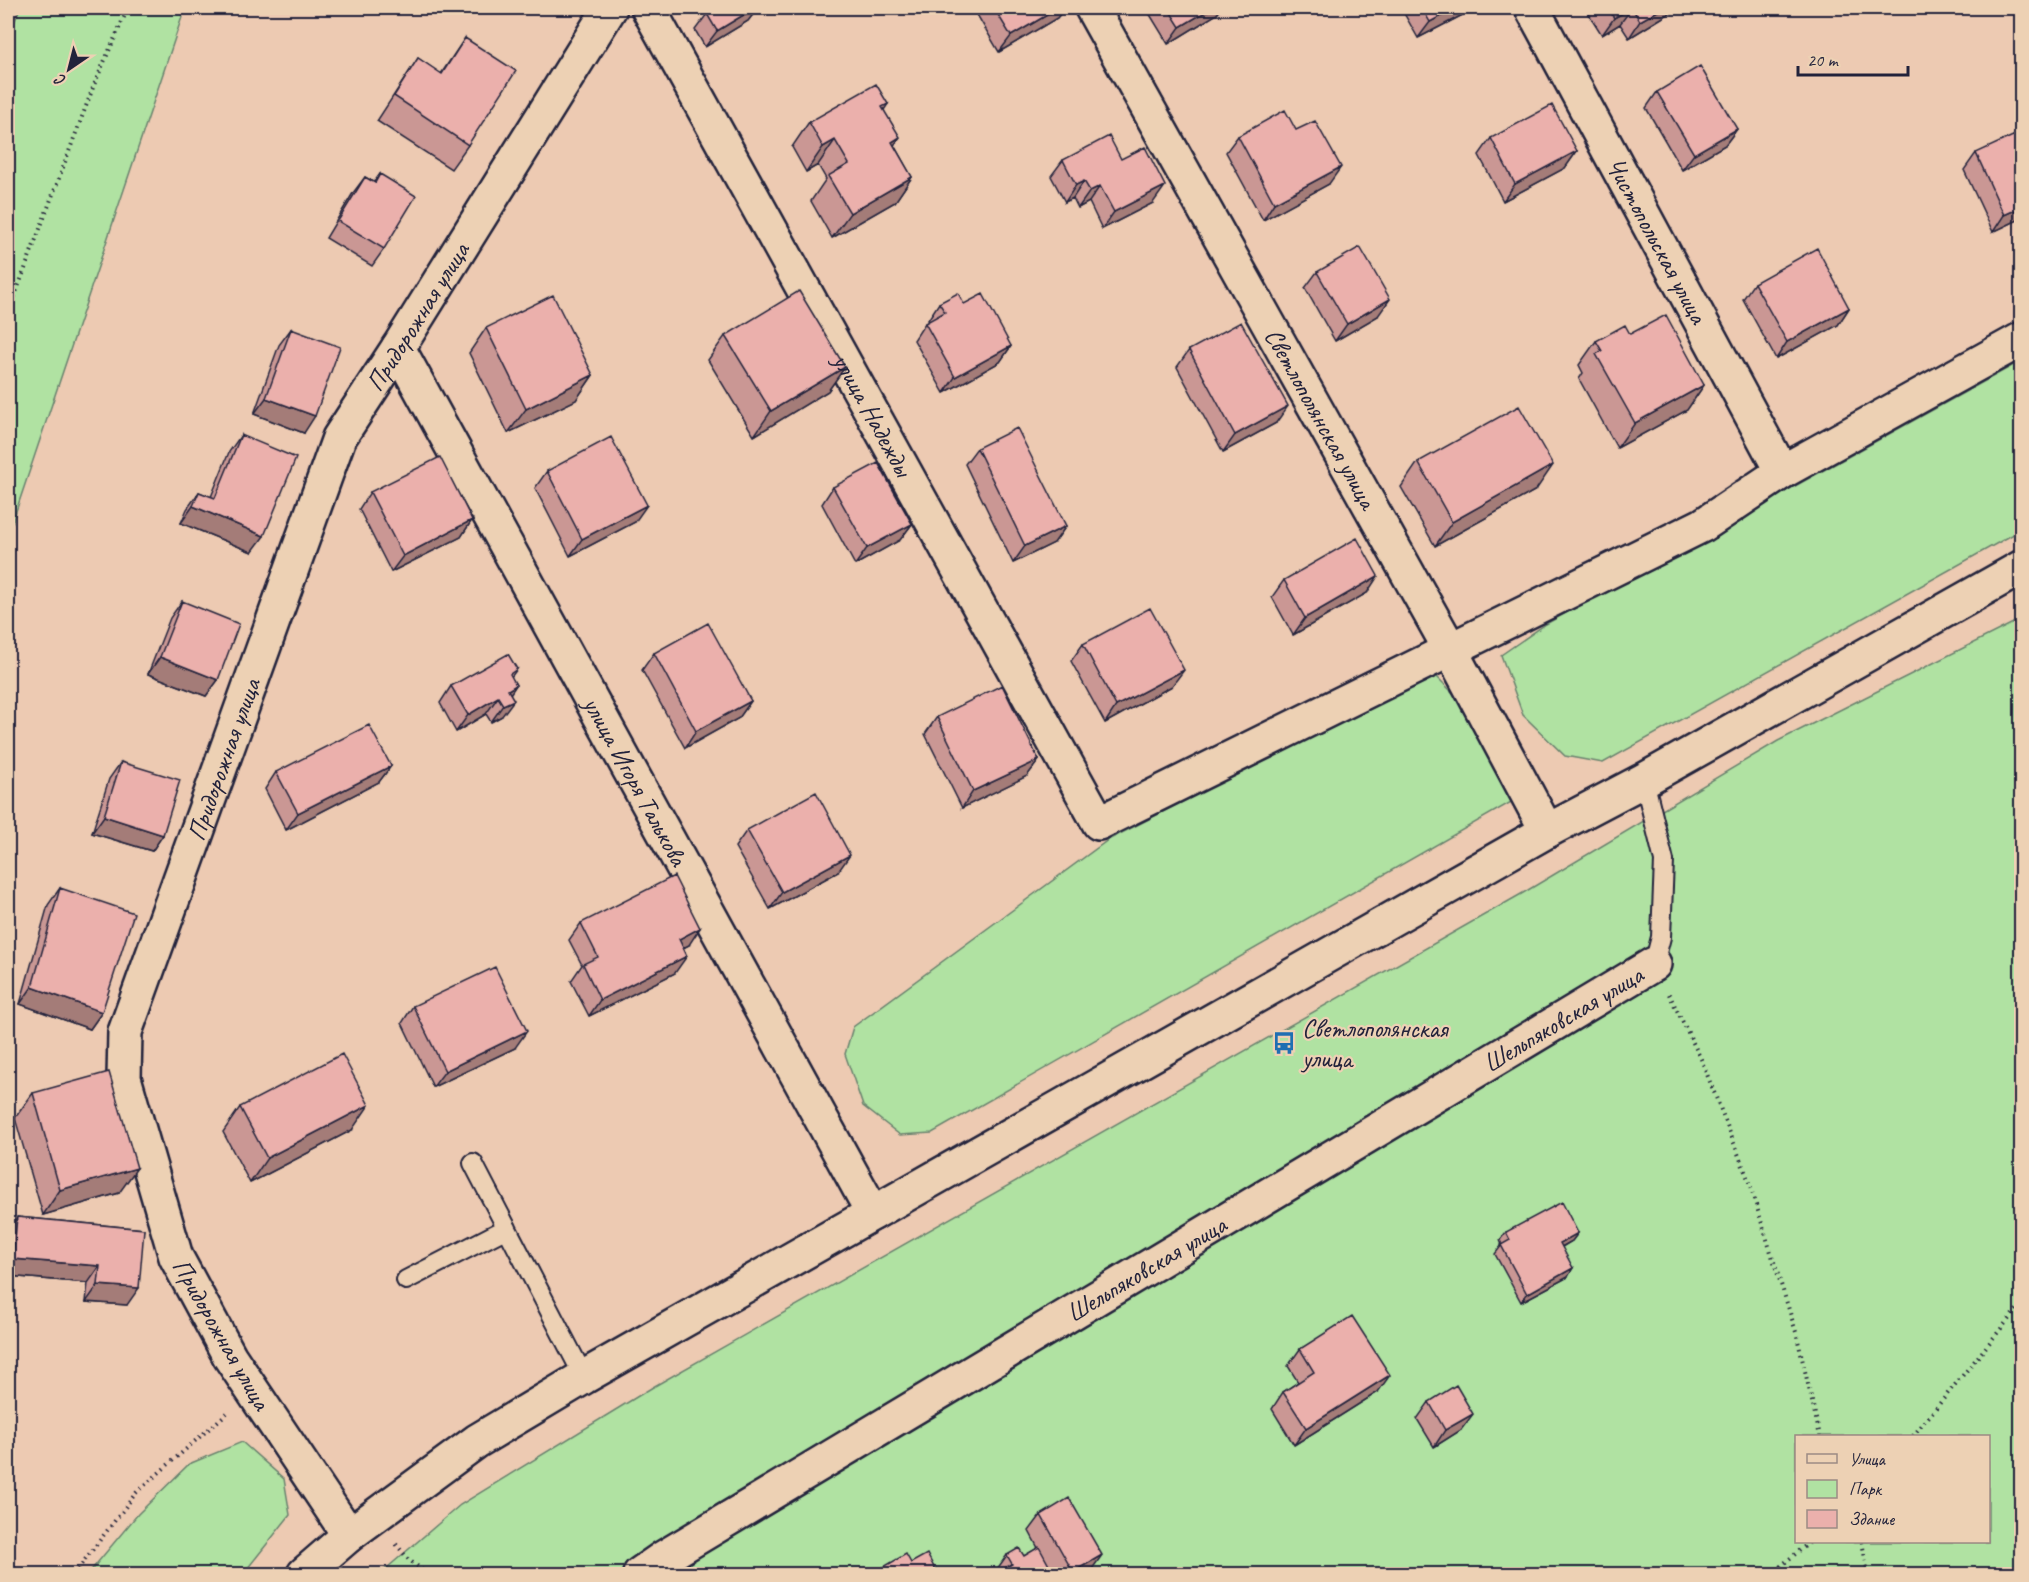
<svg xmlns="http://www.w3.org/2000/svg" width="2029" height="1582" viewBox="0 0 2029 1582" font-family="Caveat,sans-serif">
  <rect width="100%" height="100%" fill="#edcab2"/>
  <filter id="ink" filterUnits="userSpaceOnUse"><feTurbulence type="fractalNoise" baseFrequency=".0167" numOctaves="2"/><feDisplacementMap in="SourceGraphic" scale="12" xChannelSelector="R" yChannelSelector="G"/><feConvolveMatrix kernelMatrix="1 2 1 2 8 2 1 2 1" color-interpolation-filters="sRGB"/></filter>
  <g filter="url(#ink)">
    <path fill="#b0e2a2" stroke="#69826e" stroke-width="1.5" fill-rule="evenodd" d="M20 8H185L8 535V38Z
      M2021 361V530L1603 763 1565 756 1523 715 1501 655 1546 624Z
      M2021 619V1574H380L460 1505 653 1387 1523 893 1778 741ZM1796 1436H1988V1542H1796Z
      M1433 673 1461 701 1513 801 932 1133 900 1135 863 1106 845 1054 853 1027 1108 840Z
      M242 1442 284 1479 290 1515 243 1574H88L138 1514 189 1464Z"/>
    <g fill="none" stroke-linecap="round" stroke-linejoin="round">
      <g stroke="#22223b" stroke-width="22">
        <path id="service" d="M1644 780 1664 861 1661 937 1654 964
          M473 1163 584 1377
          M406 1280 507 1228"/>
      </g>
      <g stroke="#22223b" stroke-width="38">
        <g id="minor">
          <path id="s1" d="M648 8 1099 823 1703 525 1782 472 2022 339"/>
          <path id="s2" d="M1092 8 1450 649 1547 831"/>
          <path id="s3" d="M1532 8 1782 472"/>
          <path id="s4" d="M398 348 873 1213"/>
          <path id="s5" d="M349 1535 230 1357 176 1257 124 1078 125 1032 339 438 398 348 610 8"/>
          <path id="s6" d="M640 1574 663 1558 1654 964"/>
        </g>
      </g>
      <g stroke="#22223b" stroke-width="38">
        <path id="tertiary" d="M304 1574 349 1535 477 1441 584 1377 1547 831 1644 780 2022 567"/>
      </g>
      <path stroke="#22223b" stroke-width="4" stroke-dasharray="1.5 4.5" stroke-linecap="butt" d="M8 314 94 85 128 8
        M1669 994 1701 1059 1748 1179 1796 1332 1820 1436
        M1913 1436 2022 1303
        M1862 1542 1868 1574
        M396 1544 409 1560 428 1574
        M74 1574 136 1493 227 1413
        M1771 1574 1810 1542"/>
      <use href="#service" stroke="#edd1b4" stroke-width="18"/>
      <use href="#minor" stroke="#edd1b4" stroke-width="33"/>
      <use href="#tertiary" stroke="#edd1b4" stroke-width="33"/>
    </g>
    <path fill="#ca9794" stroke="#22223b" stroke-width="1.5" d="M710 8H758L748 21 705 47 695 30 707 14 712 11Z
      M973 8H1065L1057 18 999 52Z
      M1146 8H1222L1217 14 1168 44Z
      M1401 8H1476L1418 38Z
      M1585 8H1678L1629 38 1620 24 1602 35Z
      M465 38 468 145 451 169 377 121 418 58 441 74Z
      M1657 92 1737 129 1725 145 1682 170 1646 108Z
      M888 104 884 110 894 145 912 177 895 202 832 238 811 201 826 179 818 165 806 172 792 147 809 122Z
      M1296 130 1329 184 1263 220 1226 152 1238 136Z
      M1491 138 1577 151 1565 168 1503 201 1479 155Z
      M1976 153 2022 218 1993 232 1964 170Z
      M1121 159 1153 203 1102 229 1089 202 1078 208 1073 198 1065 202 1051 176 1063 160Z
      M380 174 384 249 372 266 326 238 353 193 365 177 374 182Z
      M1317 272 1378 316 1335 341 1305 288Z
      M1754 283 1849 308 1838 325 1776 359 1743 299Z
      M939 303 964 304 1011 346 1000 362 944 393 914 340 925 323 929 321 928 320Z
      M486 328 593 375 576 400 508 433 469 353Z
      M291 329 304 433 254 414 279 345Z
      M1630 334 1704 385 1687 410 1617 448 1579 379 1583 373 1579 365 1596 341Z
      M725 336 845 367 828 391 754 436 708 360Z
      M1189 350 1276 423 1223 452 1177 367Z
      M241 435 252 552 181 523 187 509 199 492 211 497 229 452Z
      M977 448 1066 526 1054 543 1013 563 965 464Z
      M1418 462 1536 490 1435 546 1401 487Z
      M547 471 635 522 570 556 535 488Z
      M833 487 912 524 900 540 855 565 822 504Z
      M370 492 472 520 461 537 391 572 359 509Z
      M1284 580 1367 593 1293 635 1272 597Z
      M182 601 218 680 206 696 148 674 170 618Z
      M1083 644 1172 686 1105 723 1071 661Z
      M654 653 751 701 739 718 685 748 642 670Z
      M517 669 511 677 516 685 510 693 502 716 491 722 486 714 456 732 440 703 451 686Z
      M937 717 1039 760 1027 776 962 808 925 734Z
      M121 762 163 835 152 851 92 833 109 779Z
      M391 766 379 782 286 830 265 789 276 772Z
      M747 830 838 872 770 909 735 847Z
      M60 888 102 1012 90 1029 20 1004 48 905Z
      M581 923 689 945 683 948 675 973 589 1016 571 981 582 965 569 940Z
      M413 1006 515 1048 433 1087 402 1023Z
      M33 1093 119 1193 43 1215 15 1118Z
      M240 1107 352 1130 250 1183 223 1132Z
      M17 1217 144 1229 127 1305 86 1302 88 1283 8 1276V1231Z
      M1506 1232 1578 1233 1572 1241 1562 1247 1568 1277 1521 1302 1495 1254 1502 1245 1500 1240Z
      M1300 1349 1378 1392 1294 1445 1272 1409 1283 1392 1298 1382 1288 1366Z
      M1429 1402 1461 1430 1434 1447 1417 1419Z
      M1041 1515 1090 1572 1086 1575H993L996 1573 995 1572 1007 1555 1024 1556 1038 1548 1029 1531Z"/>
    <path fill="#a47b78" stroke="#22223b" stroke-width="1.5" d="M755 8H758L748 21 705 47 717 31Z
      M1059 8H1065L1057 18 999 52 1011 36Z
      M1212 8H1222L1217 14 1168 44 1180 27Z
      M1456 8H1476L1418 38 1430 22Z
      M1632 8 1620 24 1602 35 1614 18Z
      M1663 8H1678L1629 38 1640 21Z
      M1737 129 1725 145 1682 170 1694 154Z
      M900 137 882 162 892 142Z
      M835 140 818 165 806 172 823 147Z
      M1577 151 1565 168 1503 201 1515 184Z
      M1341 167 1329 184 1263 220 1274 203Z
      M912 177 895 202 832 238 850 213Z
      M1084 181 1073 198 1065 202 1076 185Z
      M1100 186 1089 202 1078 208 1090 191Z
      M1165 186 1153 203 1102 229 1114 212Z
      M2022 207V218L1993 232 2004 215Z
      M1390 299 1378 316 1335 341 1347 324Z
      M1849 308 1838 325 1776 359 1787 342Z
      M1011 346 1000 362 944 393 955 377Z
      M845 367 828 391 754 436 771 411Z
      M593 375 576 400 508 433 526 409Z
      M1704 385 1687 410 1617 448 1635 423Z
      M266 398 315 416 304 433 254 414Z
      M1288 406 1276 423 1223 452 1235 435Z
      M1553 465 1536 490 1435 546 1452 522Z
      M647 505 635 522 570 556 582 539Z
      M193 506 264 536 252 552 181 523Z
      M472 520 461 537 391 572 403 556Z
      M912 524 900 540 855 565 867 548Z
      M1066 526 1054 543 1013 563 1025 546Z
      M1378 576 1367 593 1293 635 1305 618Z
      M160 657 218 680 206 696 148 674Z
      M1184 670 1172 686 1105 723 1116 706Z
      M516 685 505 702 508 690Z
      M498 697 486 714 456 732 468 715Z
      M514 700 502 716 491 722 503 705Z
      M751 701 739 718 685 748 696 731Z
      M1039 760 1027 776 962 808 973 791Z
      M391 766 379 782 286 830 298 813Z
      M104 816 163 835 152 851 92 833Z
      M850 855 838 872 770 909 782 892Z
      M700 928 689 945 667 956 679 939Z
      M687 956 675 973 589 1016 600 1000Z
      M32 987 102 1012 90 1029 20 1004Z
      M527 1031 515 1048 433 1087 445 1071Z
      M369 1105 352 1130 250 1183 267 1158Z
      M137 1168 119 1193 43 1215 60 1190Z
      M1578 1233 1572 1241 1554 1251 1560 1243Z
      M13 1259 100 1266 88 1283 8 1276V1267Z
      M1573 1268 1568 1277 1521 1302 1527 1294Z
      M98 1285 139 1288 127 1305 86 1302Z
      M1390 1375 1378 1392 1294 1445 1306 1428Z
      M1473 1414 1461 1430 1434 1447 1445 1430Z
      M1102 1555 1090 1572 1086 1575H1071L1073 1572Z"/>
    <path fill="#ebb0ac" stroke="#22223b" stroke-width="1.5" d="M717 8H755L717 31 707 14Z
      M994 8H1059L1011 36Z
      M1168 8H1212L1180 27Z
      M1422 8H1456L1430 22Z
      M1608 8H1631L1614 18Z
      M1632 8H1663L1640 21Z
      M465 38 516 71 468 145 394 96 418 58 442 74Z
      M1700 66 1737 129 1694 154 1657 92Z
      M876 84 888 104 882 107 900 137 892 142 912 177 850 213 828 176 849 164 835 140 823 147 809 122Z
      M1552 105 1577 151 1515 184 1491 138Z
      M1285 110 1296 130 1315 121 1341 167 1274 203 1238 136Z
      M2015 135 2022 148V207L2004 215 1976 153Z
      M1109 136 1121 159 1145 147 1165 186 1114 212 1100 186 1090 191 1084 181 1076 185 1063 160Z
      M380 174 416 196 384 249 338 221 365 177 375 183Z
      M1360 247 1390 299 1347 324 1317 272Z
      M1817 248 1849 308 1787 342 1754 283Z
      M799 291 845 367 771 411 725 336Z
      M958 293 964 304 983 294 1011 346 955 377 925 323 945 312 939 303Z
      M553 295 593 375 526 409 486 328Z
      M1666 315 1704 385 1635 423 1596 354 1602 351 1596 341 1625 325 1630 334Z
      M1241 322 1288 406 1235 435 1189 350Z
      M291 329 340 347 315 416 266 398Z
      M1519 406 1553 465 1452 522 1418 462Z
      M1017 428 1066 526 1025 546 977 448Z
      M241 435 296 458 264 536 193 506 199 492 215 498Z
      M611 437 647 505 582 539 547 471Z
      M440 457 472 520 403 556 370 492Z
      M878 463 912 524 867 548 833 487Z
      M1357 538 1378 576 1305 618 1284 580Z
      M182 601 239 624 218 680 160 657Z
      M1150 608 1184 670 1116 706 1083 644Z
      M708 623 751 701 696 731 654 653Z
      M508 654 517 669 510 674 516 685 508 690 514 700 503 705 498 697 468 715 451 686Z
      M1002 685 1039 760 973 791 937 717Z
      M369 725 391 766 298 813 276 772Z
      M121 762 180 780 163 835 104 816Z
      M816 792 850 855 782 892 747 830Z
      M674 876 700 928 679 939 687 956 600 1000 583 964 598 957 581 923Z
      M60 888 134 913 102 1012 32 987Z
      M495 967 527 1031 445 1071 413 1006Z
      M342 1054 369 1105 267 1158 240 1107Z
      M109 1072 137 1168 60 1190 33 1093Z
      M1562 1202 1578 1233 1560 1243 1573 1268 1527 1294 1501 1245 1510 1240 1506 1232Z
      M17 1217 144 1229 139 1288 98 1285 100 1266 13 1259Z
      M1352 1316 1390 1375 1306 1428 1283 1392 1314 1372 1300 1349Z
      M1456 1385 1473 1414 1445 1430 1429 1402Z
      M1069 1498 1102 1555 1073 1572 1041 1515Z
      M1039 1547 1051 1569 1057 1566 1061 1575H993L1012 1564 1007 1555 1019 1548 1024 1556Z
      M906 1554 911 1563 927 1554 938 1575H870Z"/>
  </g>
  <defs>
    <g id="bus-bare" transform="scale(1.8)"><path d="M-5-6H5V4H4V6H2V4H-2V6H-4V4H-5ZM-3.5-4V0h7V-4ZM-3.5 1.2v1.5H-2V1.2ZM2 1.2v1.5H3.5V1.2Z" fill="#1f6fb2" stroke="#edd1b4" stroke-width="2.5" paint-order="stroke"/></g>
  </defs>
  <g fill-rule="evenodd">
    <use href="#bus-bare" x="1284" y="1043"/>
  </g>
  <g text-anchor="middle" stroke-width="4.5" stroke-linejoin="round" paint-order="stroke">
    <g font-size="26" fill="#22223b" stroke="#edd1b4">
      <text dy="9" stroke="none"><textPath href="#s3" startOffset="264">Чистопольская улица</textPath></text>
      <text dy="9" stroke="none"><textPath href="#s5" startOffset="1336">Придорожная улица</textPath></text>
      <text dy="9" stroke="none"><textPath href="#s1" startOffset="465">улица Надежды</textPath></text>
      <text dy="9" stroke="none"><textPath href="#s2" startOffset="470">Светлополянская улица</textPath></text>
      <text dy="9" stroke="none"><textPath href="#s5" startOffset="850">Придорожная улица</textPath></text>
      <text dy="9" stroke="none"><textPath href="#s4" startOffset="494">улица Игоря Талькова</textPath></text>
      <text dy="9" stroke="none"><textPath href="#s6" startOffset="1077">Шельпяковская улица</textPath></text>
      <text dy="9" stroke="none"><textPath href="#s6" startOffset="591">Шельпяковская улица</textPath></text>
      <text transform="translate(222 1334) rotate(60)" y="9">Придорожная улица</text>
    </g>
    <g font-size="26" fill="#22223b" stroke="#edd1b4" text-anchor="start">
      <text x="1302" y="1037">Светлополянская<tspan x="1302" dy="30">улица</tspan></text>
    </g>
  </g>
  <rect width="2029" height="1582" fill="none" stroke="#edd1b4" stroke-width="30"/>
  <rect x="15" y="15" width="1999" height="1552" fill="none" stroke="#22223b" stroke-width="2" filter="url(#ink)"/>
  <rect x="1795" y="1435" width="195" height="108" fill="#edd1b4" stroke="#9c8b84" stroke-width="1.5"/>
  <rect x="1807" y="1454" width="30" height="9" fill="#edd1b4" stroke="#9c8b84" stroke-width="1.5"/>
  <text x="1849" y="1465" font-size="18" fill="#22223b">Улица</text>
  <rect x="1807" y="1480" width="30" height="18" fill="#b0e2a2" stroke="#9c8b84" stroke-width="1.5"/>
  <text x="1849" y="1495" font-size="18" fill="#22223b">Парк</text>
  <rect x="1807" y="1510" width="30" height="18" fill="#ebb0ac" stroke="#9c8b84" stroke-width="1.5"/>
  <text x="1849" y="1525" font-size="18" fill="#22223b">Здание</text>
  <g transform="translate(69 69) rotate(215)" stroke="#edd1b4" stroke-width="4.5" paint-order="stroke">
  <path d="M0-4.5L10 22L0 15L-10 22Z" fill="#22223b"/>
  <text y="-9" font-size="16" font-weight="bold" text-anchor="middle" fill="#22223b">С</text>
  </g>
  <path d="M1798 66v9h110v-9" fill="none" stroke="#22223b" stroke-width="3"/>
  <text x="1807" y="66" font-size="18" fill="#22223b" stroke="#edd1b4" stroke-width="4.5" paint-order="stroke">20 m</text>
</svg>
